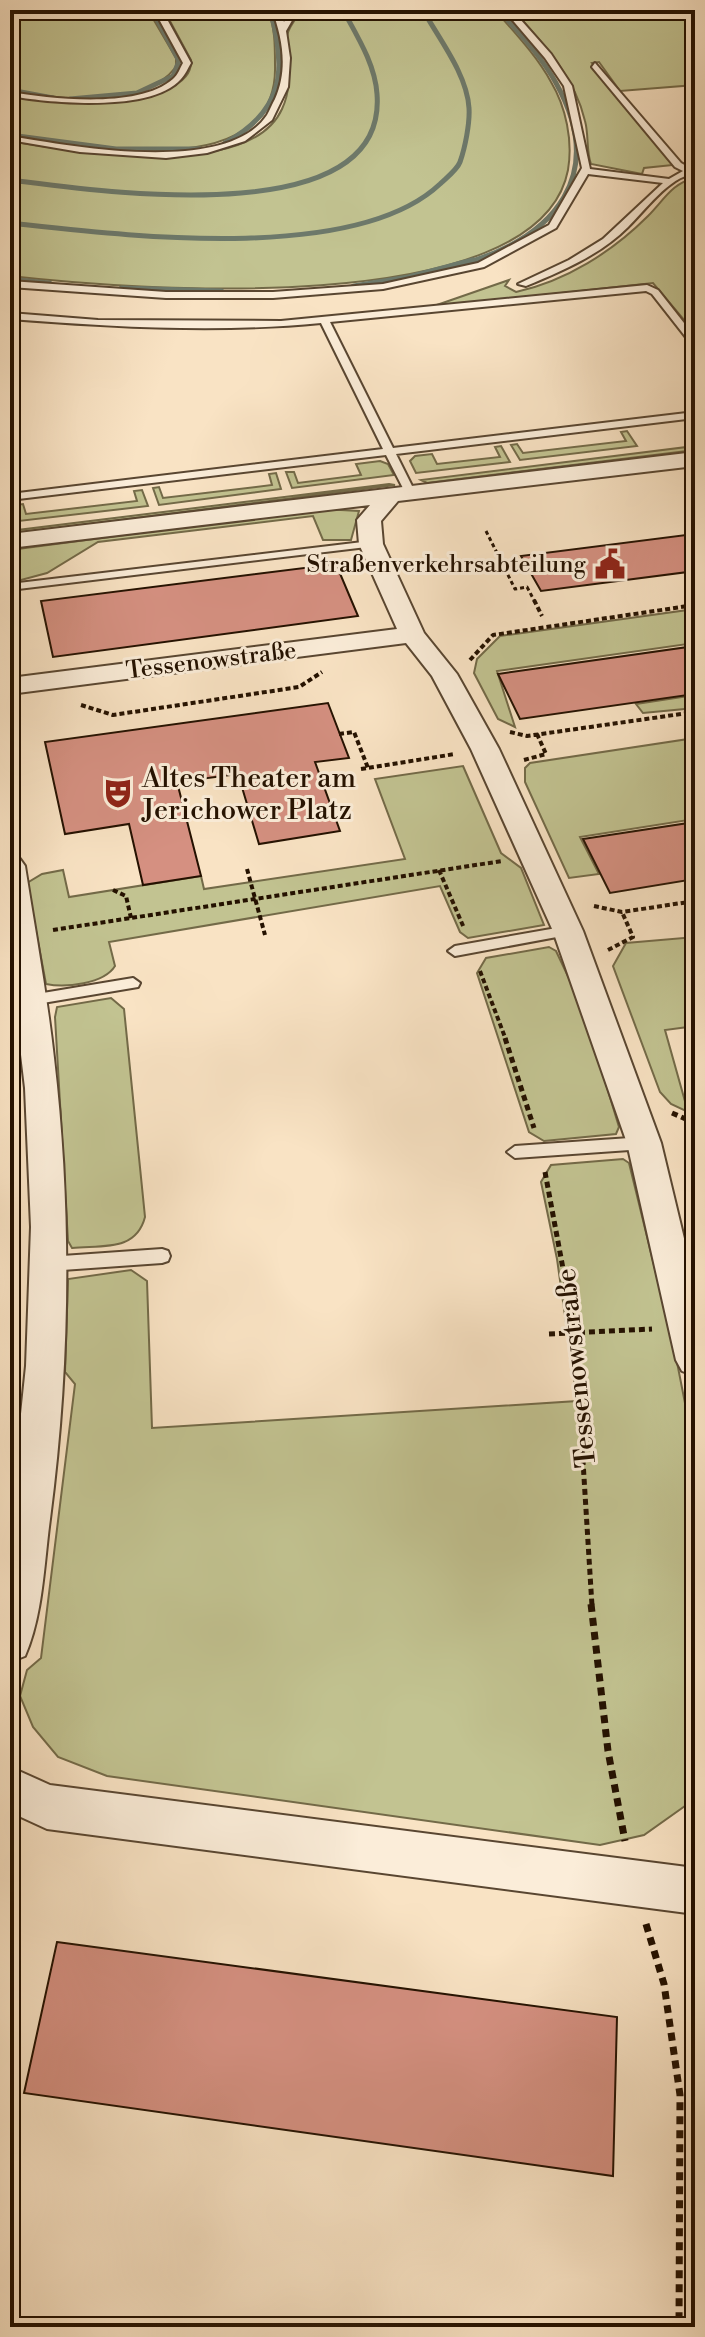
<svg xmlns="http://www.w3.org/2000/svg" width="705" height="2337" viewBox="0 0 705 2337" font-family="'Libre Bodoni',serif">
  <rect width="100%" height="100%" fill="#f9e3c4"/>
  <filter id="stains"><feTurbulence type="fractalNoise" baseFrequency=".0025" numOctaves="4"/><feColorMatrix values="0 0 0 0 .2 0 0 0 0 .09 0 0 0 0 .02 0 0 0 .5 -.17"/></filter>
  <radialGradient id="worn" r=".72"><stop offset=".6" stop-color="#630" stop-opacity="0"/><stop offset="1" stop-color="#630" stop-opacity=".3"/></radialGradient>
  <path fill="#c2c391" stroke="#736a48" stroke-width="2" d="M10 10H148L176 58V67C140 112 59 100 10 89Z
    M164 10H268C275 27 275 46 275 65 279 187 83 146 10 134V96C41 103 195 111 191 60Z
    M300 10H495C514 32 537 56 551 82 566 107 573 141 568 170 539 323 124 289 10 276V141C72 151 249 182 282 109 294 83 286 63 287 37 287 28 297 19 300 10Z
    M513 10H695V85L620 91 599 62 592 63 673 165 644 168 642 174 591 164C586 151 589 135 585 121 575 77 542 42 513 10Z
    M695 178V333L653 283 431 307 509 280 505 286 516 292C566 281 612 252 648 216 664 200 672 183 695 178Z
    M627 431 637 446 520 460 511 445 517 444 523 453 626 441 621 432Z
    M501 446 510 462 416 473 410 461 415 456 432 454 437 464 500 457 495 447Z
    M695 446V450L427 483 421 480Z
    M380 461 388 464 394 475 292 488 286 472H294L298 483 361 475 356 464Z
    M276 473 281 489 159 505 153 488 159 487 163 498 272 485 269 474Z
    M389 484 395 485 10 534V531Z
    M142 490 148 506 19 521 15 505 23 504 26 514 137 501 134 491Z
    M323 509 359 511 351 540H323L313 516 98 542 47 573 10 583V550Z
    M695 609V643L497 671 515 727 498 719 474 673 477 659 500 636Z
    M695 695V708L643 713 636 704Z
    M695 738V819L580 837 599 874 569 878 525 782V768L530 763Z
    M463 766 501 853 521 868 544 925 468 938 460 932 440 886 109 942 115 966C104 984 65 988 46 984L27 883 42 874 63 870 69 897 201 876 204 889 405 859 375 779Z
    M695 937V1026L665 1030 688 1112 671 1104 660 1092 613 966 626 943Z
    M549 947 556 951 583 1008 619 1127 616 1134 544 1141 529 1132 477 973 486 958Z
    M111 998 124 1009 145 1217C136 1252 102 1245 72 1248L68 1241 55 1017 57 1007Z
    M10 1111 14 1224 10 1337Z
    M623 1159 629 1163 674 1347 695 1454 692 1801 644 1835 600 1845 107 1776 58 1757 33 1727 20 1696 27 1670 41 1658 75 1384 65 1372 68 1279 131 1270 147 1281 152 1428 577 1401 557 1259 541 1182 551 1165Z"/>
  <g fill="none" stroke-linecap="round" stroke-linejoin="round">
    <path stroke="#6d796b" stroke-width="5" d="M10 90 53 98
      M70 99 137 93 173 76 179 61 152 10
      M10 135 116 149H200
      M225 143C284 111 287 70 270 10
      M10 180C91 190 388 236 377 94 375 64 357 36 343 10
      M10 223C121 235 354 265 440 184 446 178 457 170 460 162 465 148 470 123 469 108 467 74 439 39 423 10
      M466 263C556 236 607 175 556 83 541 56 519 33 499 10"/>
    <path stroke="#6d796b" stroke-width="7" d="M10 280 49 284
      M354 287 409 278 473 261
      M122 289 221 292"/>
  </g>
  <path fill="#d59081" stroke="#241100" stroke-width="2" d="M686 535 695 548V571L541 591 521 556Z
    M336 564 358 616 53 657 41 601Z
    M695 646V694L520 719 498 674Z
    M328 703 349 758 315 762 340 831 259 844 238 774 177 782 201 876 143 885 129 824 65 834 45 742Z
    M695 822V879L610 893 583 839Z
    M57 1942 617 2017 613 2176 24 2093Z"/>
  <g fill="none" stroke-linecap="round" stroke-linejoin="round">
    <g stroke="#594631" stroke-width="4">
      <path id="lane" d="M154 10H162L191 63C188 68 185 75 181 79 152 113 50 103 10 96V92C52 99 139 109 173 79 178 75 180 68 183 63Z
        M272 10H280L284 22 290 10H298L286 31 290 58 288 87 272 120 245 141 207 153 166 158 80 152 10 140V136C70 146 227 176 267 115 270 110 272 104 275 99 288 70 283 39 272 10Z
        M504 10H512L551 54 572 86 590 169 669 179 683 171 675 167 592 67 595 63 681 163 695 171V175C673 172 643 213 628 227 600 255 562 271 526 286L518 284 569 260 603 239 663 183 588 174 556 228 484 267 383 289 273 298H166L10 287V281L166 292H273L383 284 478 263 549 225 582 168 564 86 545 58Z
        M647 285 658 290 695 337V346L692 345 652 294 646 291 330 322 393 448 695 412V418L396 454 416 494 411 497 406 494 386 455 10 500V494L383 449 321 323C218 333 113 327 10 319V313L98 320 281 321Z
        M371 541 377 544 375 546 10 590V584Z
        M568 926 575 931 573 934 455 956 448 951 455 946Z
        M133 978 140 983 138 987 31 1005 24 1000 31 995Z
        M644 1137 652 1143 644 1149 515 1158 507 1152 515 1146Z
        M162 1249 168 1251 170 1256 168 1261 162 1263 48 1271 42 1269 40 1264 42 1259 48 1257Z"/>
    </g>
    <g stroke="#594631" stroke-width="4">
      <path id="street" d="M695 452V466L398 501 381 521 383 544 424 633 457 674 499 749 583 931 661 1143 695 1284V1376L682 1371 676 1360 627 1143 553 931 471 749 432 676 406 643 10 694V678L397 629 359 544 357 520 370 505 10 548V534Z
        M10 857 20 859 25 866C35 930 47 994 54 1058 72 1211 70 1367 50 1519 44 1563 43 1615 25 1656L10 1662V1519L26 1366 31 1227 25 1088 10 963Z
        M10 1767 50 1785 695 1868V1914L47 1829 10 1812Z"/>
    </g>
    <path stroke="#241100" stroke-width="3" stroke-dasharray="4 3" stroke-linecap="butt" d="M486 531 515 589 527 587 535 602"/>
    <path stroke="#241100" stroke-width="4" stroke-dasharray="5 3" stroke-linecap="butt" d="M534 600 542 616
      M470 660 493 635 695 605
      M81 705 113 715 299 687 322 672
      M510 732 527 736 695 712
      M339 734 354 732 368 768
      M524 760 546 754 537 734
      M361 769 455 754
      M247 869 265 935
      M439 870 464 928
      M113 890 126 896 131 918
      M594 906 622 912 695 901
      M53 930 502 861
      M608 950 633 937 622 912
      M480 971 506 1040"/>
    <path stroke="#241100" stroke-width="5" stroke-dasharray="6 4" stroke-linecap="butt" d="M505 1038 534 1128
      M672 1113 695 1123
      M545 1172 575 1333 592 1606
      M686 1175 695 1166
      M549 1334 652 1329"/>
    <path stroke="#241100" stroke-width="7" stroke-dasharray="8 6" stroke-linecap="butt" d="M591 1604 608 1751 625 1841
      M646 1924 664 1984 680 2095 679 2327"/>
    <use href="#lane" fill="#fbedd9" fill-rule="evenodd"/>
    <use href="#street" fill="#fbedd9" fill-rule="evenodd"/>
  </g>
  <defs>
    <g id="civic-bare" transform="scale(2.4)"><path d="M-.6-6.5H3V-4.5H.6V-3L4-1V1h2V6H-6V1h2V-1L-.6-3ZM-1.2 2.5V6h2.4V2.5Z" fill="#8f2418" stroke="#fbedd9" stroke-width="2.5" paint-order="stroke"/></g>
    <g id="theatre-bare" transform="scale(2.4)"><path d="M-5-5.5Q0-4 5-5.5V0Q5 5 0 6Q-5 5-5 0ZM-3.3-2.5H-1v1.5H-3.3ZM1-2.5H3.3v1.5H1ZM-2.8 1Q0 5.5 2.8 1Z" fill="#8f2418" stroke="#fbedd9" stroke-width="2.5" paint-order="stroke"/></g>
  </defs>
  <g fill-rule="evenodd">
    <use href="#civic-bare" x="610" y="564"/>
    <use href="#theatre-bare" x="118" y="793"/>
  </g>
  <g text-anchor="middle" stroke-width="6" stroke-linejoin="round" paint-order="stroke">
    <g font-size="24" fill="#241100" stroke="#fbedd9" text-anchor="end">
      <text x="586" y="572">Straßenverkehrsabteilung</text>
    </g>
    <g font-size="24" fill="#241100" stroke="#fbedd9">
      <text transform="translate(211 660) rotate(-7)" y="8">Tessenowstraße</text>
    </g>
    <g font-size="28" fill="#241100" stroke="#fbedd9" text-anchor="start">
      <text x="142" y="787">Altes Theater am<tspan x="142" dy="32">Jerichower Platz</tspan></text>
    </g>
    <g font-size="28" fill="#241100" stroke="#fbedd9">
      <text transform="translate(575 1368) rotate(-96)" y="10">Tessenowstraße</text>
    </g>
  </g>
  <rect width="705" height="2337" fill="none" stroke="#f9e3c4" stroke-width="40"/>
  <rect x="12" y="12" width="681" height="2313" fill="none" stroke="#241100" stroke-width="4"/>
  <rect x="20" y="20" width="665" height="2297" fill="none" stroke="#241100" stroke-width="2"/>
  <rect width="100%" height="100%" filter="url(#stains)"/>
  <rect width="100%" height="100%" fill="url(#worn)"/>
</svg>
